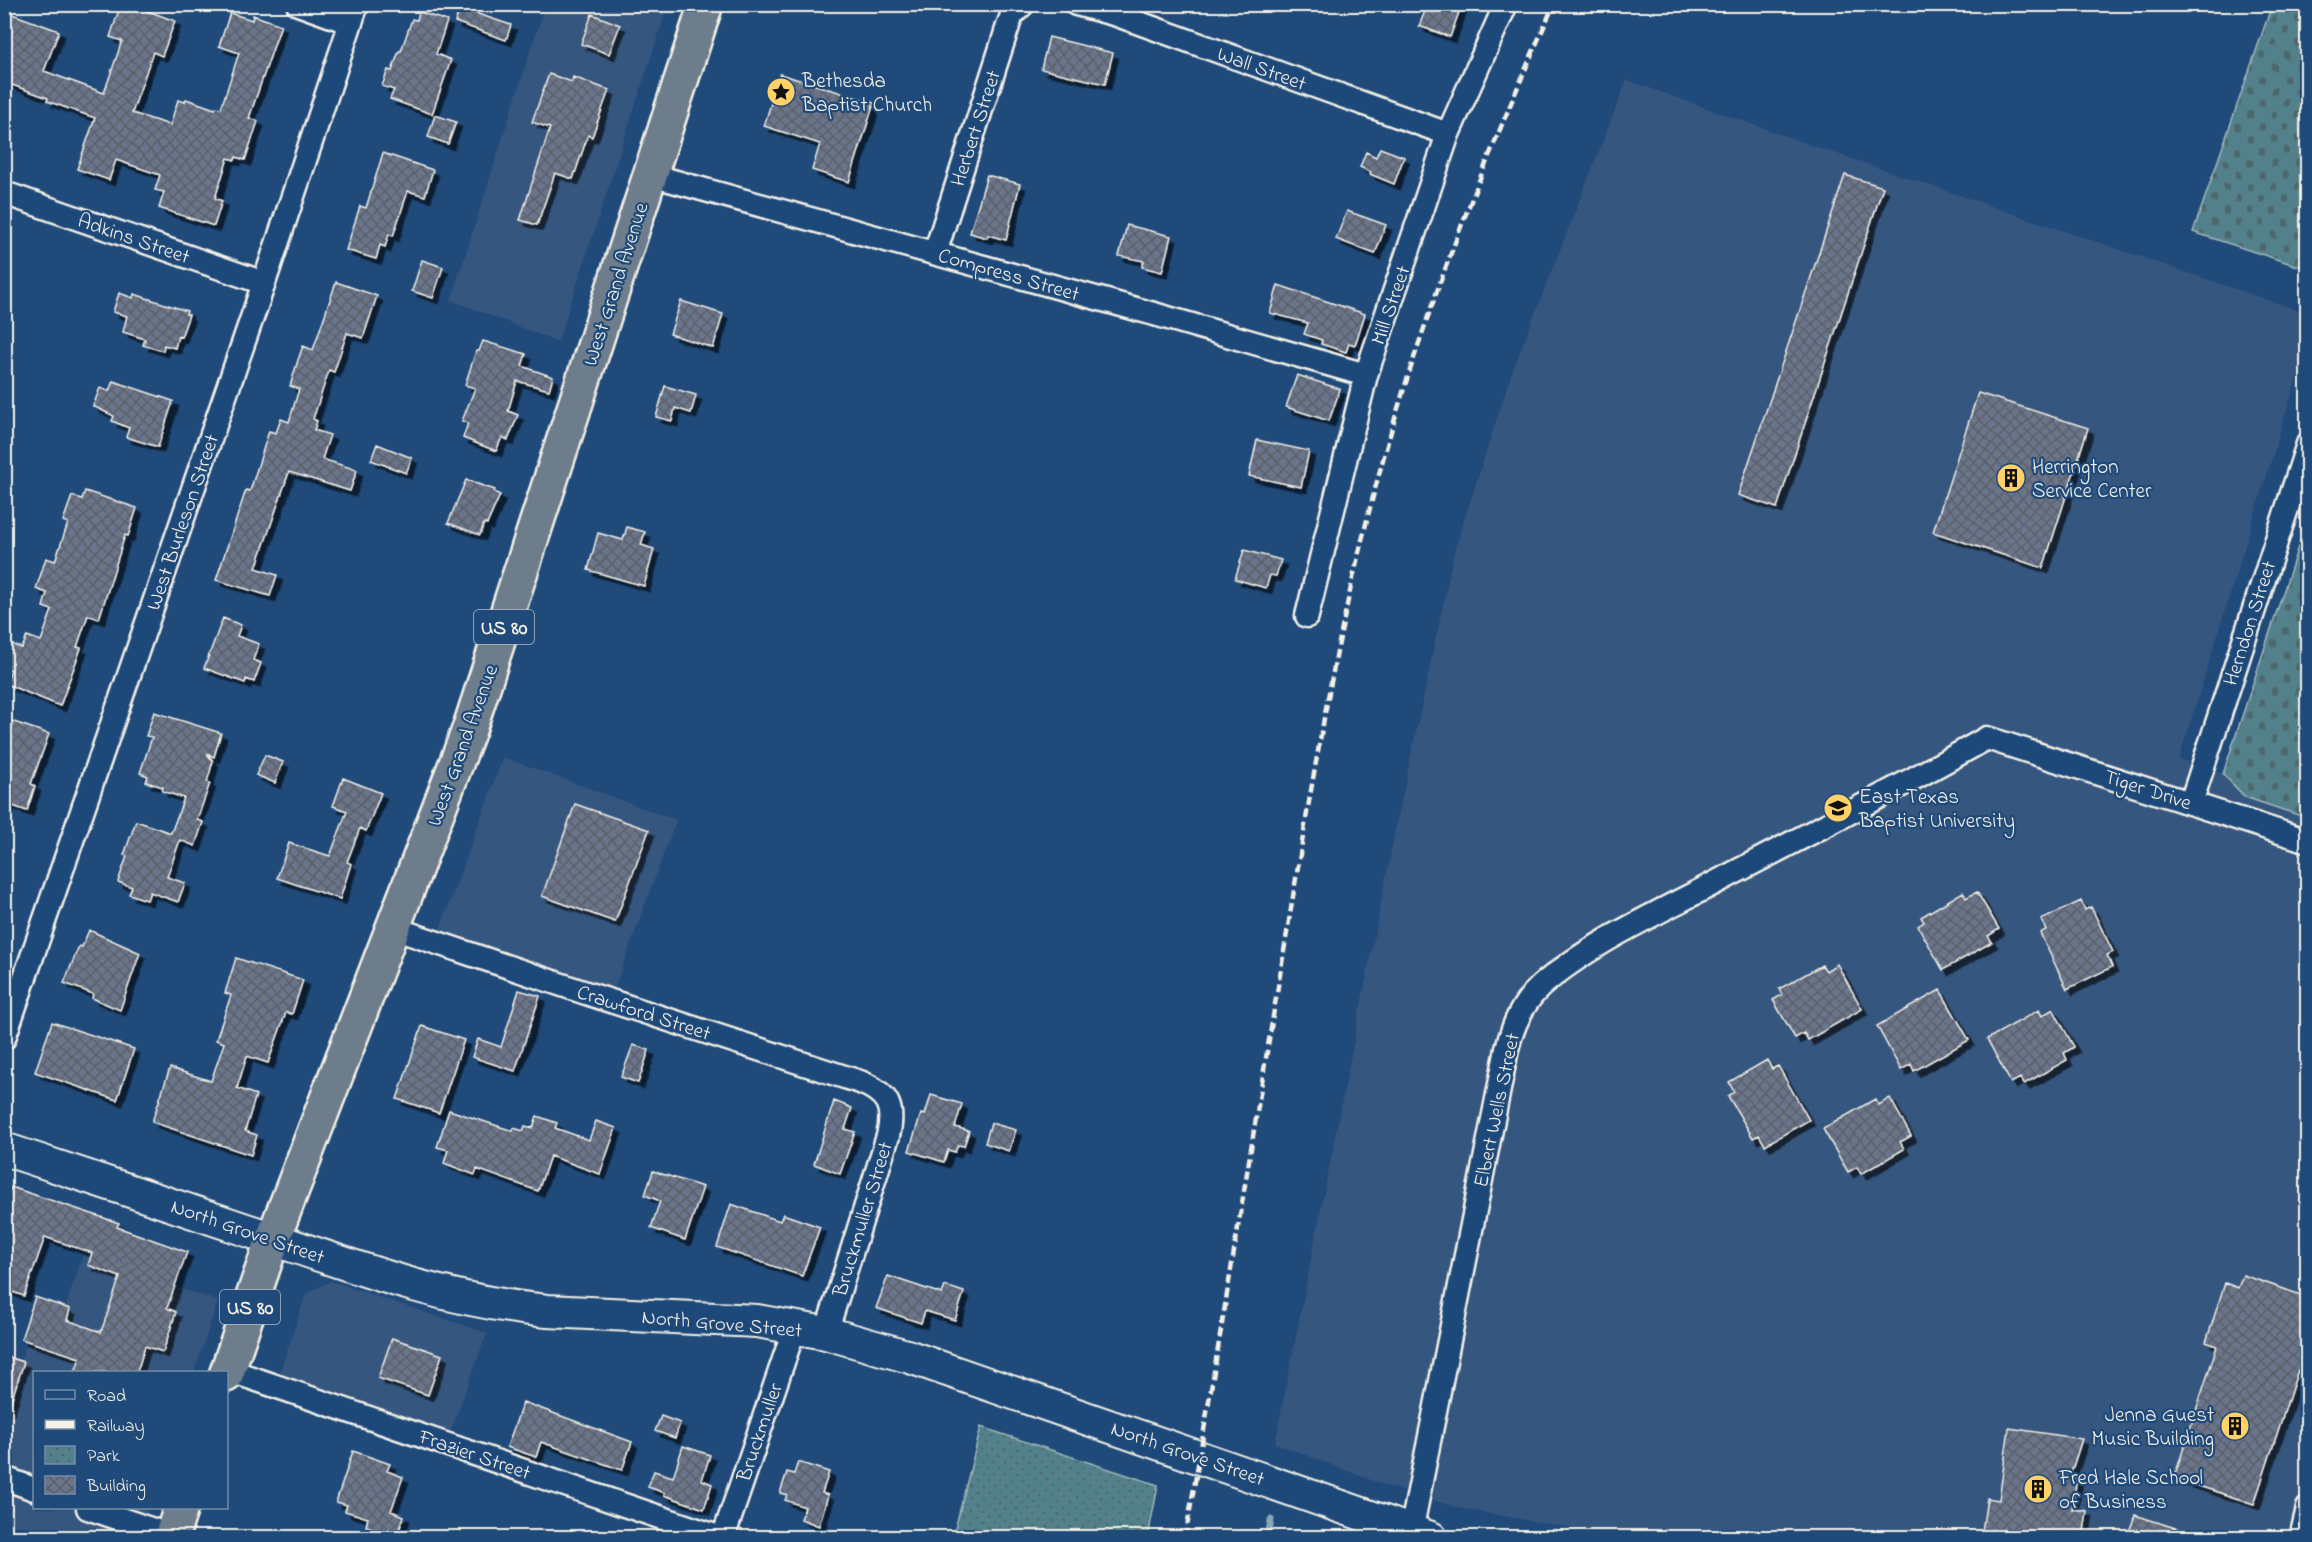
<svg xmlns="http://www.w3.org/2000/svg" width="2312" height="1542" viewBox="0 0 2312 1542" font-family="'Indie Flower',sans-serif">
  <defs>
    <pattern id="cemetery-stones" width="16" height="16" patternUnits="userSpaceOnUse" patternTransform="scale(1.5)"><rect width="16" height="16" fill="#53818b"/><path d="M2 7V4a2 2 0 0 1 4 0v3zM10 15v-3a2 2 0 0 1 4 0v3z" fill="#4e676c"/></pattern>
    <pattern id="park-dots" width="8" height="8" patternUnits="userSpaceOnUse" patternTransform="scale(1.5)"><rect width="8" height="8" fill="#53818b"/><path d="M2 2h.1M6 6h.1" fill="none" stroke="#4e676c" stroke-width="1.8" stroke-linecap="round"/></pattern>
    <pattern id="building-cross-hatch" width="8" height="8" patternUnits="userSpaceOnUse" patternTransform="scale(1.5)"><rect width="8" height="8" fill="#6b748b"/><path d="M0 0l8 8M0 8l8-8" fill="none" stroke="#5a5e68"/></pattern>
    <filter id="shadow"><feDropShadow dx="5.5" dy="5.5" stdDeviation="0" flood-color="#0009"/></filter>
  </defs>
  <rect width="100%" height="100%" fill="#1f4a7a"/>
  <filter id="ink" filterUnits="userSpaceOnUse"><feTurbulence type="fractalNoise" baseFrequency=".0167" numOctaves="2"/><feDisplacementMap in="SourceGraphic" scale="12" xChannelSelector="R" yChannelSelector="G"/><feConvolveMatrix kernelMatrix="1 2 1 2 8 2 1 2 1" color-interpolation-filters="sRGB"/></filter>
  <g filter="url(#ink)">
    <path fill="#36577f" d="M545 5H668L558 342 451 300Z
      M1627 80 1817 147 2307 313V345L2179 759 2223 774 2245 797 2307 818V1537H1624L1463 1509 1389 1487 1275 1443 1396 826 1455 548 1513 369Z
      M503 757 676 820 612 995 439 932Z
      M83 1255 218 1301 194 1372H34V1508H148L138 1537 5 1538V1407L30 1333 54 1341Z
      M331 1281 487 1333 448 1438 277 1381 306 1294Z"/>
    <path fill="url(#cemetery-stones)" stroke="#a4b9ba" stroke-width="1.5" d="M2272 5H2307V269L2193 232Z
      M2307 520 2308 818H2307L2245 797 2223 774Z"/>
    <path fill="url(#park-dots)" stroke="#a4b9ba" stroke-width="1.5" d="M981 1427 1158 1485 1148 1537H953Z"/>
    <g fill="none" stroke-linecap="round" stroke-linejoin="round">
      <path stroke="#88a8ba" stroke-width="7" d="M1268 1538 1271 1520"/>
    </g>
    <path fill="url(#building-cross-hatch)" stroke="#f4f1e8" stroke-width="1.5" filter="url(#shadow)" d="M121 4H129L175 21 162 56 153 52 132 113 170 125 178 100 185 102 186 99 215 109 216 107 221 108 239 53 219 46 230 13 252 20 253 15 281 25 249 118 258 121 245 160 236 157 235 160 228 158 215 198 222 201 214 226 159 208 164 192 155 190 160 175 116 160 109 180 77 169 95 118 47 101 48 98 4 82V11L59 31 44 71 104 93 122 41 110 37Z
      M1428 4H1462L1450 37 1419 26Z
      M460 8 511 25 506 40 455 22Z
      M419 12 447 21 436 54 451 60 432 114 390 99 394 90 382 86 388 70 392 71 399 51H401L412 19 417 20Z
      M592 14 620 25 609 54 581 44Z
      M1049 37 1113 53 1105 84 1041 69Z
      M549 74 572 82 573 77 609 90 592 137 588 135 573 179 555 173 537 225 520 220 550 128 532 122Z
      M780 74 874 103 849 182 812 170 820 144 764 126Z
      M435 115 456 122 448 144 428 137Z
      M1380 148 1404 157 1394 184 1370 174 1371 172 1360 167 1366 152 1376 157Z
      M383 153 433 170 425 196 408 191 393 236 389 234 385 247 380 245 376 259 346 250 360 206 366 208Z
      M987 175 1020 184 1006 240 988 235 987 238 970 233Z
      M1845 175 1883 187 1777 508 1738 495Z
      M1347 211 1386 225 1375 254 1336 239Z
      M1127 225 1171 236 1162 272 1142 267 1144 261 1119 256Z
      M422 260 443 267 433 298 412 291Z
      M336 282 377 296 363 338 347 333 334 372 329 370 313 419 317 421 314 430 330 435 322 459 357 470 350 491 289 472 256 568 277 575 270 596 216 580 246 490 250 491 269 431 276 433 281 419 289 422 299 389 290 386 298 360 303 346 313 350Z
      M1278 285 1365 314 1355 345 1349 343 1346 352 1321 344 1322 340 1304 334 1308 323 1270 313Z
      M119 293 133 298 134 294 187 311 186 314 189 315 181 337 178 336 175 348 164 345 163 351 143 345 145 339 123 332 127 316 113 312Z
      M681 301 723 314 713 348 670 334Z
      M483 341 526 354 522 366 553 377 549 390 517 381 508 411 518 415 508 440 502 437 496 451 463 438 468 423 462 421 475 388 465 385 476 351H479Z
      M1297 375 1340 389 1329 421 1286 407Z
      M113 381 173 401 158 447 126 437 129 428 112 421 114 416 93 406 100 388 109 391Z
      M665 386 696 395 691 413 675 408 672 421 656 417Z
      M1978 393 2088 428 2043 568 1933 532Z
      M1257 440 1309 451 1301 487 1249 476Z
      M377 444 412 458 406 473 371 460Z
      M466 480 495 490 494 492 500 495 487 524 484 523 480 535 448 523Z
      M85 491 137 508 128 536 125 535 99 619 88 615 77 647 81 648 60 706 6 684 11 670 4 667V658L10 644 22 648 27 636 41 641 52 610 43 607 47 593 36 589 46 558 55 561 68 523 63 521 72 496 82 499Z
      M627 527 645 532 641 545 654 549 644 586 588 570 598 533 623 540Z
      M1244 550 1281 560 1276 576 1270 575 1266 588 1235 579Z
      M223 618 241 625 237 636 259 644 253 660 261 663 254 682 246 679 245 683 204 668Z
      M154 712 221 733 214 757 207 754 213 761 207 782 210 783 197 820 203 822 195 846 180 840 167 877 185 883 178 902 150 892 147 900 129 894 132 887 118 882 127 856 124 855 136 821 171 833 184 798 162 791 163 787 146 782 148 776 140 773 152 737 146 736Z
      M11 721 49 734 31 784 35 786 27 811 4 803V740Z
      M265 755 283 762 275 783 256 775Z
      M343 778 381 793 366 831 360 828 347 862 351 864 340 899 277 878 289 843 330 856 347 811 333 806Z
      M575 804 649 830 615 922 542 896Z
      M1963 892 1966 898 1977 892 1999 929 1988 936 1992 942 1943 970 1918 926 1924 922 1921 917Z
      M2081 901 2085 910 2091 907 2113 952 2107 955 2112 967 2067 989 2040 933 2046 930 2041 920Z
      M89 930 140 953 120 1010 92 998 93 994 64 983 79 946 82 947Z
      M236 958 303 980 292 1014 286 1012 285 1015 268 1063 247 1056 237 1088 256 1095 245 1131 257 1135 251 1155 152 1122 170 1068 211 1081 224 1043 216 1040 231 995 225 993Z
      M1837 964 1862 1009 1808 1040 1804 1033 1795 1038 1773 1000 1782 995 1779 989 1822 965 1826 971Z
      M519 990 540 996 515 1071 472 1057 478 1039 501 1047Z
      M1940 990 1969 1040 1914 1071 1911 1064 1901 1070 1877 1026Z
      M2053 1009 2074 1047 2064 1053 2067 1060 2024 1084 2020 1078 2011 1083 1987 1039 2039 1010 2042 1016Z
      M52 1022 134 1049 117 1100 35 1072Z
      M422 1026 464 1040 439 1113 397 1099Z
      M633 1045 649 1050 638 1083 621 1077Z
      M1767 1060 1772 1069 1778 1066 1809 1120 1765 1145 1759 1135 1753 1138 1728 1096 1734 1092 1729 1082Z
      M931 1095 962 1104 955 1127 969 1131 964 1146 958 1145 955 1152 948 1150 944 1162 909 1151 921 1114 925 1115Z
      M1890 1098 1911 1136 1900 1142 1904 1149 1861 1174 1857 1167 1848 1172 1823 1129 1875 1099 1879 1105Z
      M834 1101 852 1108 845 1129 855 1132 840 1174 814 1164Z
      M449 1110 513 1131 514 1128 523 1131 525 1126 533 1128 537 1116 557 1123 555 1128 589 1140 596 1121 616 1128 600 1174 550 1156 538 1191 477 1169 475 1175 444 1163 448 1150 437 1147Z
      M991 1123 1016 1130 1009 1151 985 1143Z
      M653 1171 703 1187 685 1240 651 1228 660 1201 645 1195Z
      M11 1187 119 1223 117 1227 187 1252 167 1308 176 1312 163 1352 145 1346 137 1372H75L80 1358 21 1339 35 1297 70 1309 67 1320 101 1332 120 1277 88 1265 92 1253 45 1237 24 1296 4 1289V1188L10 1190Z
      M731 1204 780 1221 783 1214 820 1227 802 1276 717 1247Z
      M2243 1275 2307 1297V1374L2298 1370 2254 1504 2174 1478 2217 1346 2206 1342 2225 1283 2238 1288Z
      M888 1276 942 1294 945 1286 964 1292 955 1320 925 1311 921 1323 876 1308Z
      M392 1338 442 1355 428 1395 378 1378Z
      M4 1356 24 1362 8 1410 4 1409Z
      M523 1402 632 1442 622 1470 541 1442 536 1457 507 1447Z
      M661 1416 680 1423 675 1438 655 1431Z
      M2009 1428 2082 1439 2070 1476 2077 1478 2072 1509 2087 1511 2083 1538H1981L1987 1498 1999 1500Z
      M683 1446 710 1455 702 1480 712 1484 704 1509 664 1495 665 1493 648 1487 654 1471 673 1477Z
      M353 1451 390 1464 387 1471 403 1477 391 1511 404 1516 397 1536 366 1526 368 1518 345 1511 347 1505 336 1502Z
      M798 1462 829 1472 822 1493 828 1495 819 1526 801 1519 805 1507 785 1500 787 1495 780 1493 787 1472 794 1474Z
      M2135 1515 2197 1535 2196 1538H2127Z"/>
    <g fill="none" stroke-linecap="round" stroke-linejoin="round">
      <g stroke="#f4f1e8" stroke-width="27">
        <path id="minor" d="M298 4 351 23
          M1076 4 1117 15 1448 134
          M651 175 1154 314 1366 375
          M4 193 264 283
          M935 253 1008 26 1012 15 1023 4
          M1307 616 1366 375 1448 134 1506 4
          M2191 803 2308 444
          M393 928 586 993 860 1082C888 1093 895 1107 888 1136L826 1333
          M4 1038 264 283 357 4
          M228 1370 721 1538
          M4 1478 34 1489
          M88 1508 171 1536
          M1411 1532 1507 1049C1513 1025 1522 1003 1541 986 1586 946 1655 914 1709 886 1802 837 1896 790 1987 738L2308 841
          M723 1538 795 1327
          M2301 1538 2308 1508"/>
      </g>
      <g stroke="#f4f1e8" stroke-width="36">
        <path id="secondary" d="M4 1149C95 1179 185 1209 276 1240 365 1271 452 1302 547 1311L757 1321 826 1333 910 1357 1431 1538"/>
      </g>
      <g stroke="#f4f1e8" stroke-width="38">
        <path id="trunk" d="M226 1375 273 1239 469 730 706 4
          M171 1538 181 1508"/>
      </g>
      <use href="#minor" stroke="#1f4a7a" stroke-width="22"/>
      <use href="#secondary" stroke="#1f4a7a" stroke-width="32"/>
      <use href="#trunk" stroke="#6d7d8c" stroke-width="33"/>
      <path stroke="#f4f1e8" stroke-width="4.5" stroke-dasharray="9 4.5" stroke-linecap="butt" d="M1185 1538C1220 1344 1250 1150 1283 957 1309 800 1334 643 1375 489 1419 322 1484 162 1554 4"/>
    </g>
  </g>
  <defs>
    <g id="sight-disc" transform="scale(1.5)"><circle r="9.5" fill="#ffd166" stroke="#1f4a7a"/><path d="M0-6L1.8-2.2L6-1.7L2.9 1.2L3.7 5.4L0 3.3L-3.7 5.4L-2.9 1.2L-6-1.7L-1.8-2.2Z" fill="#111"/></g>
    <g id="building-disc" transform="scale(1.5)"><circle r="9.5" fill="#ffd166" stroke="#1f4a7a"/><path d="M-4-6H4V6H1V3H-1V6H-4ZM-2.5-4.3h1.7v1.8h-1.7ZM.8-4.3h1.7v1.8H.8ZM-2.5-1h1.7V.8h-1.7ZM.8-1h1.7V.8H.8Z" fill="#111"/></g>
    <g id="university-disc" transform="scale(1.5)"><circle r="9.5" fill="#ffd166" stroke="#1f4a7a"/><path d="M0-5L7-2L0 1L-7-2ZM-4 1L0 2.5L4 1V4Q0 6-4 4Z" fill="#111"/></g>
  </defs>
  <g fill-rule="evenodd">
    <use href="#sight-disc" x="781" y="92"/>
    <use href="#building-disc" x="2011" y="478"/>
    <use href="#university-disc" x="1838" y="808"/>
    <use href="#building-disc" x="2235" y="1426"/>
    <use href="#building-disc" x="2038" y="1489"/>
  </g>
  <g text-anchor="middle" stroke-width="4.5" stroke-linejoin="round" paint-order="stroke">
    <g fill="#1f4a7a" stroke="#b4bfc7" stroke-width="1.5">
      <rect x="474" y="610" width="60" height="34" rx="4.5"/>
      <rect x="220" y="1290" width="60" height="34" rx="4.5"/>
    </g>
    <g font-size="20" font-weight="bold" fill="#f4f1e8">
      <text x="504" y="634">US 80</text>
      <text x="250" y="1314">US 80</text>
    </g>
    <g font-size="21" fill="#f4f1e8" stroke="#1f4a7a">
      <text transform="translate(1262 68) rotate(20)" y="7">Wall Street</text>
      <text transform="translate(975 128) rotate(-72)" y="7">Herbert Street</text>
      <text transform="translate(134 238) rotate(19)" y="7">Adkins Street</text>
      <text transform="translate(1009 274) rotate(16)" y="7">Compress Street</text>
      <text transform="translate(615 284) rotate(-72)" y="7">West Grand Avenue</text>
      <text transform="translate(1390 305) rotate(-71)" y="7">Mill Street</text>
      <text transform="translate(182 522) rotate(-71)" y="7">West Burleson Street</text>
      <text transform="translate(2249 623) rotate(-72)" y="7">Herndon Street</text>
      <text transform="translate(462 745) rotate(-70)" y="7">West Grand Avenue</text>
      <text transform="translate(2148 789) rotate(18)" y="7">Tiger Drive</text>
      <text transform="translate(644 1012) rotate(18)" y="7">Crawford Street</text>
      <text transform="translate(1496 1110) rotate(-78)" y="7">Elbert Wells Street</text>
      <text transform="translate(862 1219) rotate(-73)" y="7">Bruckmuller Street</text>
      <text transform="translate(248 1231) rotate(19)" y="7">North Grove Street</text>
      <text transform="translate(722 1323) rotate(5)" y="7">North Grove Street</text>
      <text transform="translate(759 1432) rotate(-71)" y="7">Bruckmuller</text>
      <text transform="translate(1188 1453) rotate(19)" y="7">North Grove Street</text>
      <text transform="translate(475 1454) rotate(19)" y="7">Frazier Street</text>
    </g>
    <g font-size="21" fill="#f4f1e8" stroke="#1f4a7a" text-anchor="start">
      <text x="802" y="87">Bethesda<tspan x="802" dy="24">Baptist Church</tspan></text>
      <text x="2032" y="473">Herrington<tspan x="2032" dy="24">Service Center</tspan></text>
      <text x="1859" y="803">East Texas<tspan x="1859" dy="24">Baptist University</tspan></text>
      <text x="2214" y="1421" text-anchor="end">Jenna Guest<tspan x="2214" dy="24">Music Building</tspan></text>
      <text x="2059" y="1484">Fred Hale School<tspan x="2059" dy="24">of Business</tspan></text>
    </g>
  </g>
  <rect width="2312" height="1542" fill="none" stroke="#1f4a7a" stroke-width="24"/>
  <rect x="12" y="12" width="2288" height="1518" fill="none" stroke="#f4f1e8" stroke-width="2" filter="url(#ink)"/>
  <rect x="33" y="1371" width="195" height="138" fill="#1f4a7a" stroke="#748da6" stroke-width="1.5"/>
  <rect x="45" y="1390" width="30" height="9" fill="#1f4a7a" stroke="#748da6" stroke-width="1.5"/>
  <text x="87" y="1401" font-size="18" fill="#f4f1e8">Road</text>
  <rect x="45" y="1420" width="30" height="9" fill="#f4f1e8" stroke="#748da6" stroke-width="1.5"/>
  <text x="87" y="1431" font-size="18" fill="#f4f1e8">Railway</text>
  <rect x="45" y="1446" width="30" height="18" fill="url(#park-dots)" stroke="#748da6" stroke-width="1.5"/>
  <text x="87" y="1461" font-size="18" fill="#f4f1e8">Park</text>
  <rect x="45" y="1476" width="30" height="18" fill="url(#building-cross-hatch)" stroke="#748da6" stroke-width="1.5"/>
  <text x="87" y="1491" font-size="18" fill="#f4f1e8">Building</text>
</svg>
